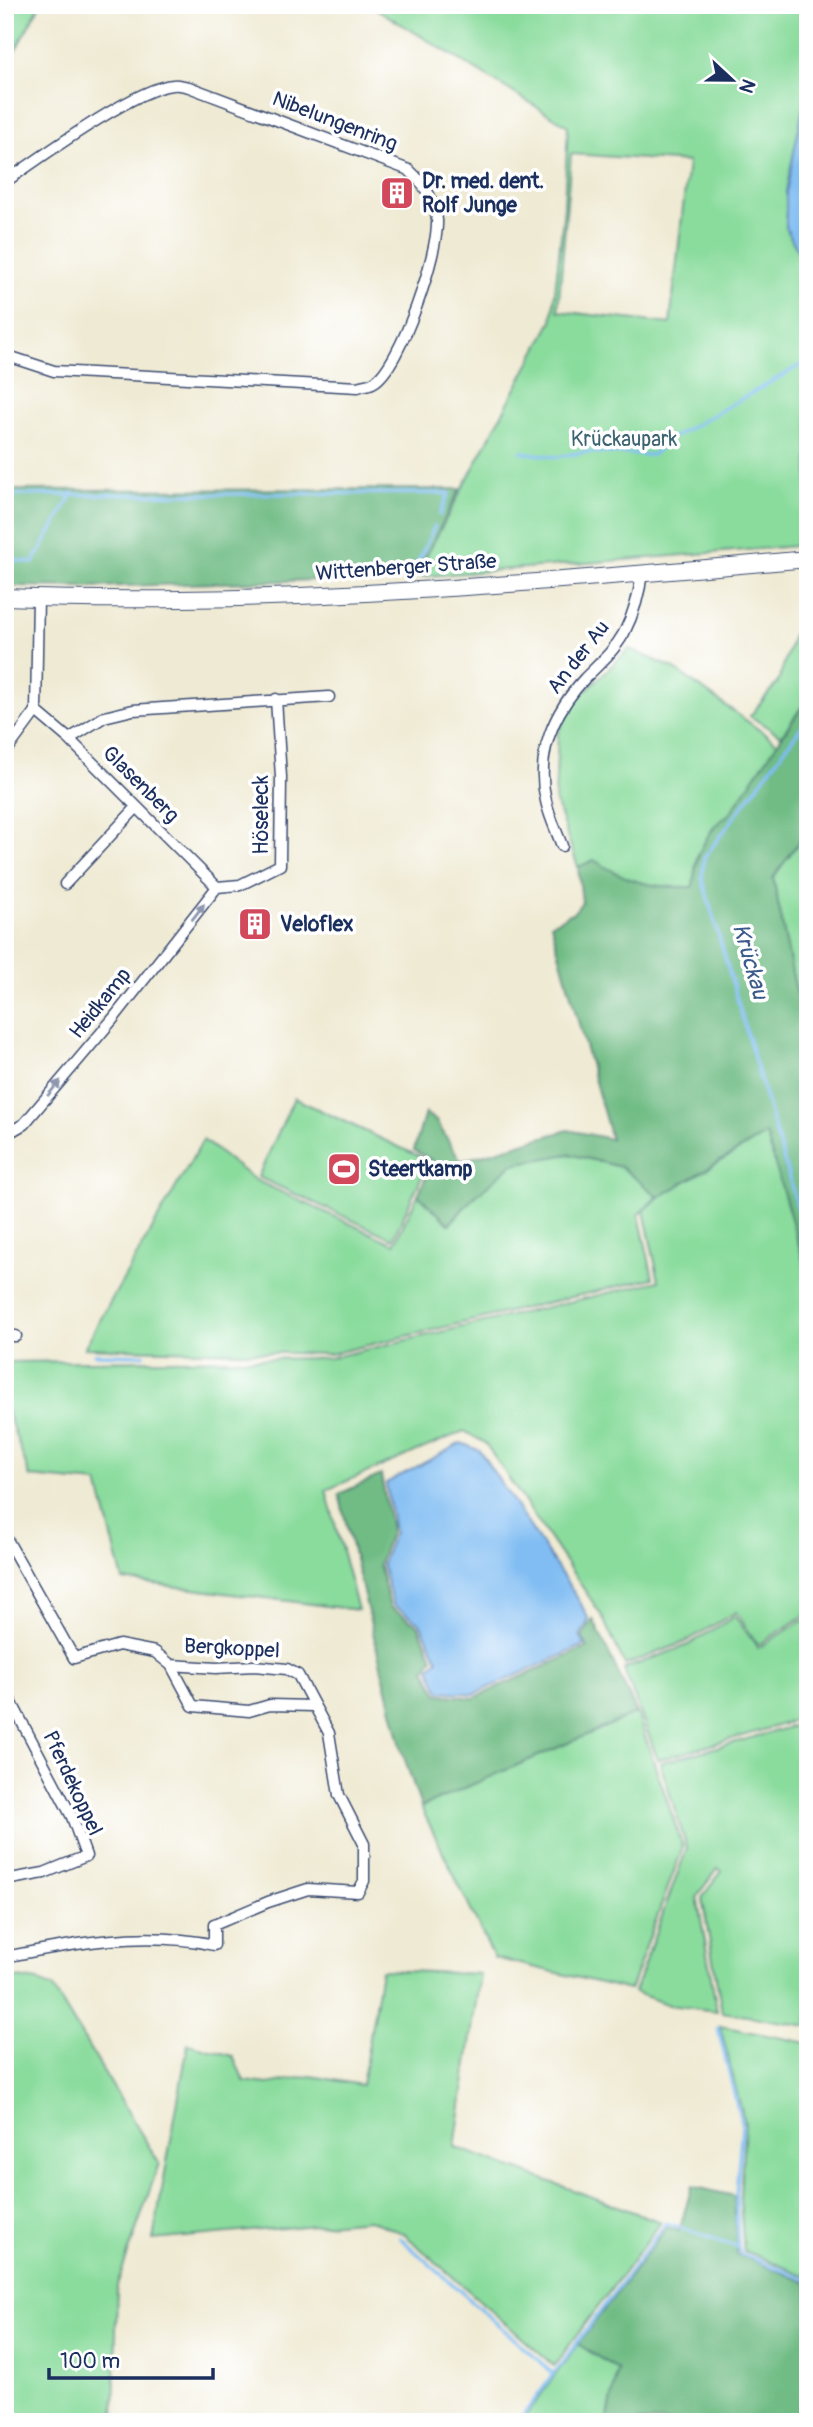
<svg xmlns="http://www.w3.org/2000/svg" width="813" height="2427" viewBox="0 0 813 2427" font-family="Pangolin,sans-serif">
  <rect width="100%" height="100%" fill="#fff"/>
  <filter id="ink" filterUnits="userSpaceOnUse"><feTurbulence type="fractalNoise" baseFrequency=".0143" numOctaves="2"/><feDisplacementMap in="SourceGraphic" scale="14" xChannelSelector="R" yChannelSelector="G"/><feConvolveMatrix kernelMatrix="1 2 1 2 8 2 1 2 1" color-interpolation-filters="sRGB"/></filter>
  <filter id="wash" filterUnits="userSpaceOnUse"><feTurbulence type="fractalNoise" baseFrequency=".00686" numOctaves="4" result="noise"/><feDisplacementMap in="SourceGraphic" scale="28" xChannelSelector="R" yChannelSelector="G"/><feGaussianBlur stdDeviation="1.57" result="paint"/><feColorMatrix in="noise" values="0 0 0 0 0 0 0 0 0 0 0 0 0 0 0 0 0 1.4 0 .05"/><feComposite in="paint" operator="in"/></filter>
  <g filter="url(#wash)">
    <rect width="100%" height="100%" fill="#efead3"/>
    <path fill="#8adc9d" stroke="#52867e" stroke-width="2" fill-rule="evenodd" d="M5 5H40L5 69Z
      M370 5H788L802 9 808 20V83L786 192V228L808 271V545L415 577 552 321 564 207 568 126ZM571 154 688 162 670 324 558 311Z
      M808 589V698L781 736 750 716 778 682Z
      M629 649 673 668 779 744 730 814 714 826 697 856 693 887C650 888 630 883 594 861L578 867 555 800 558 733 574 702Z
      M808 829V1052L773 878Z
      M294 1098 429 1161 393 1239 258 1177Z
      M767 1134 808 1276V1613L758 1645 736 1612 685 1642 625 1665 602 1616 485 1443 464 1431 326 1490 358 1610 123 1580 98 1483 30 1477 5 1405V1362L330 1358 659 1281 644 1211 659 1197Z
      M203 1140 255 1180 394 1244 418 1195 450 1224 471 1200 512 1164 569 1154 621 1167 658 1195 639 1215 653 1278 330 1354 84 1348Z
      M735 1616 758 1648 808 1617V1717L658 1760 624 1669 688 1645Z
      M637 1713 683 1847 630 1990 494 1958 421 1807Z
      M808 1722V2026L722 2012 702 1897 722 1871 718 1868 697 1896 717 2011 669 2005 634 1992 687 1848 660 1763Z
      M381 1970 480 1974 455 2147 661 2222 554 2366 403 2233 369 2220 153 2240 188 2044 233 2056 244 2081 268 2084 311 2076 362 2085Z
      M5 1976 37 1981 53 1988 159 2163 117 2286 114 2422H5Z
      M720 2026 808 2043V2277L744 2251 740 2198 745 2124Z
      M578 2344 618 2370 607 2422H521Z"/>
    <path fill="#6fbc84" stroke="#457671" stroke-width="2" d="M460 489 415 577 91 587 5 586V490Z
      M808 698V829L773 878 808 1052V1276L766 1134 659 1197 621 1167 569 1154 512 1164 471 1200 449 1224 418 1195 433 1161 414 1150 425 1113 436 1121 461 1161 568 1130 611 1139 551 924 574 912 582 902 578 867 594 860C630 883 651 888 693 887 695 856 705 832 730 813Z
      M381 1475 391 1531 379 1564 390 1607 418 1625 433 1658 425 1669 438 1694 474 1698 588 1647 582 1637 593 1619 637 1713 421 1807 402 1751 339 1494Z
      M692 2186 734 2196 737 2254 808 2283V2422H607L618 2370 578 2344 667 2227 679 2231Z"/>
    <path fill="#81bdf3" stroke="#4e76a8" stroke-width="2" d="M808 84V271L786 228V192Z
      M461 1443 479 1450 580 1602 589 1620 580 1636 585 1645 474 1694 440 1691 429 1668 438 1659 420 1623 393 1605 382 1564 394 1532 386 1483Z"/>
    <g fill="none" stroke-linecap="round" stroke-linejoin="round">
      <path stroke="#81bdf3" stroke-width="3.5" d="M674 437 808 361
        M521 452 557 457 584 452 652 455 664 445
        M5 495 449 493 440 515
        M5 558 33 563 73 493
        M418 562 435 526
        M808 718 704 858 702 878 808 1244
        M95 1354 144 1355
        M718 2028 742 2125 736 2195 738 2247
        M400 2238 553 2373
        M518 2422 666 2223 738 2247 741 2254 808 2280"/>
    </g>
  </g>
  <g filter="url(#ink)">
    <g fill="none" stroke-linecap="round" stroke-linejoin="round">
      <g stroke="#3b4b70" stroke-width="13">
        <path id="minor" d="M5 182C38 159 137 87 173 85 178 84 184 86 189 87L409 170C423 183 435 199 437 220 439 251 401 366 374 382 370 385 363 385 358 387L54 371 5 355
          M36 711 69 739 217 887
          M69 739 104 717 133 710 329 697
          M5 753 36 711 38 597
          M562 846C557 832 549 816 546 801 535 754 554 712 585 678 599 664 614 651 624 633 633 615 640 592 642 572
          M65 884 137 807
          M217 887 240 885 280 865 281 777 276 699
          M5 1135 24 1124 113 1019 217 887
          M5 1336H16
          M5 1536 74 1658 119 1645 155 1652 171 1665 216 1668 254 1666 287 1669 298 1675 329 1733 339 1795 364 1844V1881L358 1892 308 1889 268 1902 214 1925V1945C145 1930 74 1943 5 1957
          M171 1665 193 1706 249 1711 270 1705 313 1706
          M5 1690 72 1817 86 1856 44 1873 5 1880"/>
      </g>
      <g stroke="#3b4b70" stroke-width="18">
        <path id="secondary" d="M5 597C273 607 542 583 808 559"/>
      </g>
      <use href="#minor" stroke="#fff" stroke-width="10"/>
      <use href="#secondary" stroke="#fff" stroke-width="16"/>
    </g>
    <defs><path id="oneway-solid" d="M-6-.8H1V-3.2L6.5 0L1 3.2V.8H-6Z" transform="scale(1.75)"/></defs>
    <g fill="#8d97ae">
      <use href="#oneway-solid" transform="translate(198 912) rotate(-52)"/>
      <use href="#oneway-solid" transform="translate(54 1088) rotate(-50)"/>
    </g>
  </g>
  <defs>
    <g id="building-square" transform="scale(1.75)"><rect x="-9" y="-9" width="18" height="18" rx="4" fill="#d1495b" stroke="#fff"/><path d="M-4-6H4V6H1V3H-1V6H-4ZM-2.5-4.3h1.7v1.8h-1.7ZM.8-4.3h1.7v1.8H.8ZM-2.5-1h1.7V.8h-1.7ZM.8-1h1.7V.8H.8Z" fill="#fff"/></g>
    <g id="stadium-square" transform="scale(1.75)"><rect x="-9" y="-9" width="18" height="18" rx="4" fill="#d1495b" stroke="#fff"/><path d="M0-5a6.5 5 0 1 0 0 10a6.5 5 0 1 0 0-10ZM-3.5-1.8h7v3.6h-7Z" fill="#fff"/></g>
  </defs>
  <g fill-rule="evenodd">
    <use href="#building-square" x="397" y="193"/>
    <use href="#building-square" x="255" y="924"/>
    <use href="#stadium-square" x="344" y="1169"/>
  </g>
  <g text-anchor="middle" stroke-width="7" stroke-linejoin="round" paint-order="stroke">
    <g font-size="21" fill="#1b2f5e" stroke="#fff">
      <text transform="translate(335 121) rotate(21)" y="7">Nibelungenring</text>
      <text transform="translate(406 567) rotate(-4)" y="7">Wittenberger Straße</text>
      <text transform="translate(578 657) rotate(-52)" y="7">An der Au</text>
      <text transform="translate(141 784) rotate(45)" y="7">Glasenberg</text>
      <text transform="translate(261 815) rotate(-90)" y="7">Höseleck</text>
      <text transform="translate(100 1003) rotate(-51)" y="7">Heidkamp</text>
      <text transform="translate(232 1648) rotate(3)" y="7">Bergkoppel</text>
      <text transform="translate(73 1783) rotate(65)" y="7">Pferdekoppel</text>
    </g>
    <g font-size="21" font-weight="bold" fill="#1b2f5e" stroke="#fff" text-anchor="start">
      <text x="422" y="188">Dr. med. dent.<tspan x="422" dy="24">Rolf Junge</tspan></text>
      <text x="280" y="931">Veloflex</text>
      <text x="368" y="1176">Steertkamp</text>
    </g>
    <g font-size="21" fill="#3c6371" stroke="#fff">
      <text x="624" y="446">Krückaupark</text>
    </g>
    <g font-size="23" font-style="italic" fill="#3a5a8b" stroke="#fff">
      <text transform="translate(751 961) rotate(74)" y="8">Krückau</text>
    </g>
  </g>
  <rect width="813" height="2427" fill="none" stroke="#fff" stroke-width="28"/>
  <g transform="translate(732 80) rotate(112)" stroke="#ffffff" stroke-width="5" paint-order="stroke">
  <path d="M0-5L12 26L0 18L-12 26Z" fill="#1b2f5e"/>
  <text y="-10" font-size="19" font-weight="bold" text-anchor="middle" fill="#1b2f5e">N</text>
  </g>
  <path d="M49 2368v10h164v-10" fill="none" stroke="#1b2f5e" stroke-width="3.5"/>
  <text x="60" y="2368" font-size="21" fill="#1b2f5e" stroke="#ffffff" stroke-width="5" paint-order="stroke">100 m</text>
</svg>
